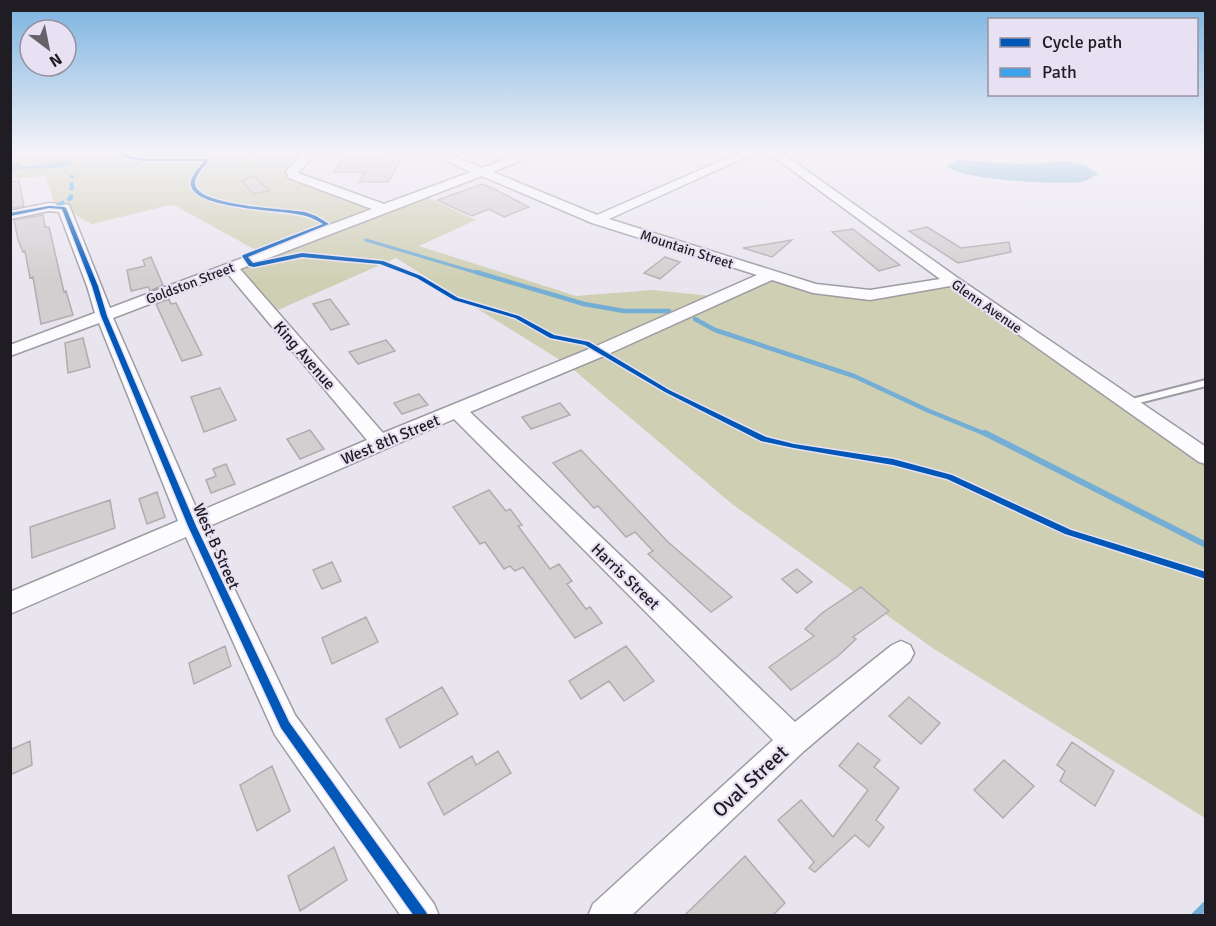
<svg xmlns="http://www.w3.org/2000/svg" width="1216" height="926" viewBox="0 0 1216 926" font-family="Signika,sans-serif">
  <rect width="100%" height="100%" fill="#e9e5ef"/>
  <path fill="#cfcfb4" d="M11 151H307L287 173 290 179 361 205 371 210 261 253 176 206 170 205 92 224 54 203 46 176 11 179Z
    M422 195 476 220 419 246 576 296 652 290 722 297 771 275 870 295 953 281 1205 457V818L934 649 732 504 568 365 396 258 269 314 231 268Z"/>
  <path fill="#74aed5" d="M69 160 74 163C52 173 32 165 11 171V163H18L24 167Z
    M957 160 1020 164 1067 161 1087 166 1098 174C1092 178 1087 180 1081 182 1061 185 958 180 947 166Z"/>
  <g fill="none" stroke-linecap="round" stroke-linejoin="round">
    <path stroke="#74aed5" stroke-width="3" d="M366 240 481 274"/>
    <path stroke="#74aed5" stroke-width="4.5" d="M476 272 584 304 624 311H669
      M695 319 715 330 854 376 929 411 988 435"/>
    <path stroke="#74aed5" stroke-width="6" d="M985 433 1206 545"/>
    <path stroke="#74aed5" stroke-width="8" d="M1195 916 1206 905"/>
  </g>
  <path fill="#d3ced0" stroke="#b1acae" stroke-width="1.5" d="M382 155H404L388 182H359L364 172H334L343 158H380Z
    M254 176 269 191 253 194 242 181Z
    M19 181 24 206 12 208 10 182Z
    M482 184 494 189 529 207 504 217 489 209 472 216 437 200Z
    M43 215 45 227H49L64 292 66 291 73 315 41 324 33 277 30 278 25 251 23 252 18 240 14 220Z
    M927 227 961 248 1009 242 1011 252 958 263 909 231Z
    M853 229 889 257 900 265 879 271 832 232Z
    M792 240 772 257 743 248Z
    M151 257 163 285 150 291 148 287 131 291 127 270 145 266 143 260Z
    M665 257 680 262 660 279 644 273Z
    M169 299 171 304 176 303 202 355 182 361 156 304Z
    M330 299 349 324 331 330 313 304Z
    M83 338 90 367 68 373 65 343Z
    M386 340 395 351 358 364 349 352Z
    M220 388 236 420 204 432 191 397Z
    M419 394 428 405 402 414 394 403Z
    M560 403 570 415 531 429 522 417Z
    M310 430 324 449 300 459 287 439Z
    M581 450 668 542 732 597 711 612 648 554 653 551 635 532 626 537 598 506 594 508 553 463Z
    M226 464 235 484 211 493 206 480 216 476 213 469Z
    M489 490 506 511 510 509 522 525 518 526 550 569 559 564 572 581 567 584 586 609 590 607 602 623 575 638 523 567 515 571 510 566 504 569 485 542 480 544 453 507Z
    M157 492 165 517 147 524 139 499Z
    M110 500 115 528 32 558 30 527Z
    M332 562 341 581 322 589 313 570Z
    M797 569 812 582 797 593 782 579Z
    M861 587 889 611 853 637 856 639 838 656 791 690 769 667 814 636 805 629 822 613Z
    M366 617 378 642 332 664 322 638Z
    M225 646 231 666 194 684 189 663Z
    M626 646 654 681 624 701 609 681 581 699 569 681Z
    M442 687 458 714 400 748 386 719Z
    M909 697 940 723 921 744 889 716Z
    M30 741 32 765 10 775V750Z
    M1072 742 1114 771 1095 806 1060 781 1065 771 1057 765Z
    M858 743 880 760 874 767 899 788 876 820 884 827 869 847 855 835 815 872 809 868 814 862 778 820 801 800 833 837 868 790 839 766Z
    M498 751 511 773 444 815 428 783 472 756 476 765Z
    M1004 760 1034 786 1003 818 974 790Z
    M272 766 290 811 257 831 240 785Z
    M334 847 347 880 300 911 288 876Z
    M745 856 785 903 773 915H685Z"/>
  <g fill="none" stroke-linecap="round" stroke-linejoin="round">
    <g stroke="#9e9ba3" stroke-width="4">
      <path id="lane" d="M1206 380V386L1127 406 1122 403 1124 401Z"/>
    </g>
    <g stroke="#9e9ba3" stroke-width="3">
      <path id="street" d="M305 151H317L298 173 384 204 471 172 426 151H442L482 168 527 151H543L493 172 597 215 743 151H759L609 219 816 284 870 290 940 279 766 151H779L958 278 1206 447V464L1199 462 950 286 870 300 813 293 772 280 606 355 470 412 795 722 892 645 901 641 910 645 914 653 910 661 804 751 631 916H588L593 904 773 740 454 419 205 528 295 715 434 904 439 916H401L275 735 186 537 10 614V592L178 521 99 323 10 356V345L95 313 87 286 59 212 49 211 10 219V211L49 203 69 205 110 308 372 209 289 178 286 172ZM482 176 592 223 757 275 594 347 383 433 240 269ZM228 274 367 440 198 512 113 318Z"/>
    </g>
    <use href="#lane" fill="#fcfbfd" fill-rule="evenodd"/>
    <use href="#street" fill="#fcfbfd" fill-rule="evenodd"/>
    <path stroke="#3da2ea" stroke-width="4" stroke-dasharray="8 4" stroke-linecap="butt" d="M57 206 71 198 72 175"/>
    <g stroke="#e8e1f3" stroke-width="3">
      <path id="cycleway" d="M106 151H121L129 156 143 159H208L209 160C204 167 195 175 195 184 197 206 286 209 305 212L316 216 329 224 248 257 253 263 302 253 383 261 421 276 458 298 519 316 554 335 589 342 669 390 766 437 794 444 893 459 952 475 1071 530 1206 572V579L1065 534 947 479 893 465 794 448 761 441 665 392 585 345 550 338 515 318 454 300 417 278 380 264 302 257 254 267 249 266 242 256 243 255 323 224C316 220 309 216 301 215 281 210 196 209 191 186 189 177 199 168 204 161H143L127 158 117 152H108Z
        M49 206 64 207 66 208 98 286 107 316 196 526 289 722 426 912 428 916H414L281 728 188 526 101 316 92 286 62 209 49 208 10 216V213Z"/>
    </g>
    <use href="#cycleway" fill="#0057b8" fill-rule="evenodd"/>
  </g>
  <linearGradient id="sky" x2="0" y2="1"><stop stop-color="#79b2e0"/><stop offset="0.54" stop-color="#f5f3f8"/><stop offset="1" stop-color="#f5f3f8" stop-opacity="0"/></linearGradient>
  <rect width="1216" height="281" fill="url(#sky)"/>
  <g text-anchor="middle" stroke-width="4.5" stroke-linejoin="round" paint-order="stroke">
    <g font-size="14" fill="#1f1c23" stroke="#e8e1f3">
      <text transform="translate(687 249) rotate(18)" y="5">Mountain Street</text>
      <text transform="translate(190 283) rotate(-21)" y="5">Goldston Street</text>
      <text transform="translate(987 306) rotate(35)" y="5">Glenn Avenue</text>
    </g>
    <g font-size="16" fill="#1f1c23" stroke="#e8e1f3">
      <text transform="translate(305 355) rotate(49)" y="6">King Avenue</text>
      <text transform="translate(390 439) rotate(-23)" y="6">West 8th Street</text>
      <text transform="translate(217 546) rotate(66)" y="6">West B Street</text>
      <text transform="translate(626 576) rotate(44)" y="6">Harris Street</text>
    </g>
    <g font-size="20" fill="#1f1c23" stroke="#e8e1f3">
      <text transform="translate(750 781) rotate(-43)" y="7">Oval Street</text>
    </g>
  </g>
  <rect width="1216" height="926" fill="none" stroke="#1f1c23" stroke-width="24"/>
  <rect x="988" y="18" width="210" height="78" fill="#e8e1f3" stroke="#9892a0" stroke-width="1.5"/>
  <rect x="1000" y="38" width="30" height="9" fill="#0057b8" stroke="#9892a0" stroke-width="1.5"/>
  <text x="1042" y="48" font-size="18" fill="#1f1c23">Cycle path</text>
  <rect x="1000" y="68" width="30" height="9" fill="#3da2ea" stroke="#9892a0" stroke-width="1.5"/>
  <text x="1042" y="78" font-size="18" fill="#1f1c23">Path</text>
  <g transform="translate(48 48) rotate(148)"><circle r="28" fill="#e8e1f3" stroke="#9892a0" stroke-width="1.5"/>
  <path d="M0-4.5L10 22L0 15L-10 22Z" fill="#66626a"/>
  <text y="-9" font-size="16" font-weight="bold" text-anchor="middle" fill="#1f1c23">N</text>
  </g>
</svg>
